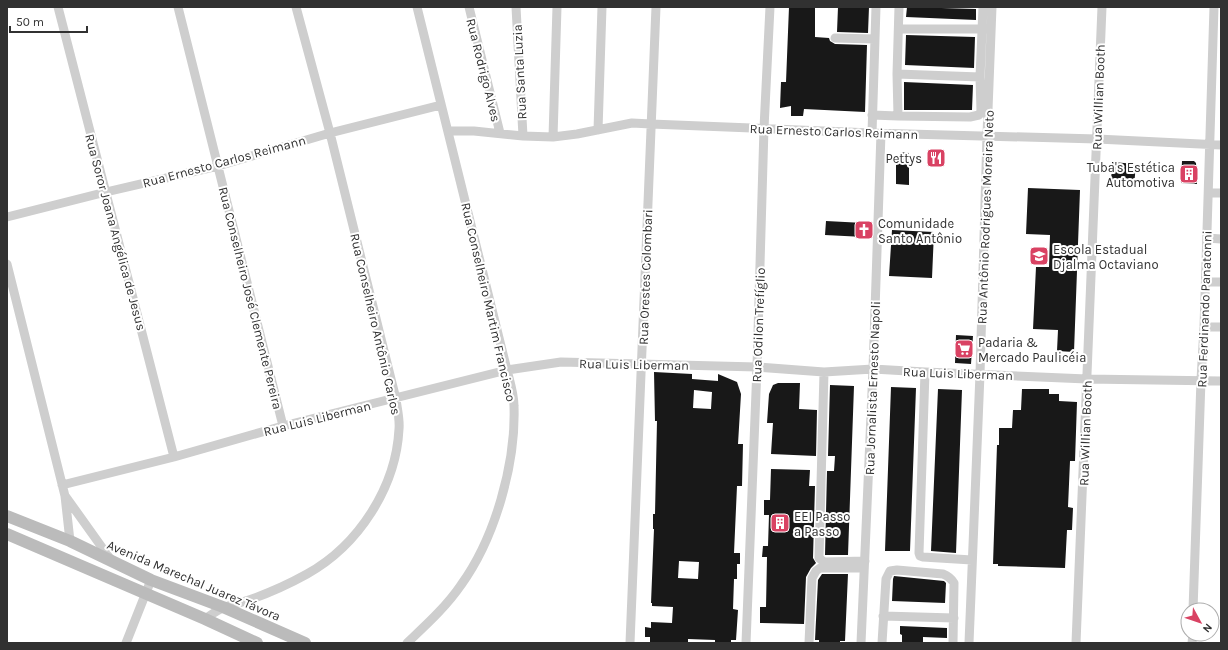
<svg xmlns="http://www.w3.org/2000/svg" width="1228" height="650" viewBox="0 0 1228 650" font-family="Karla,sans-serif">
  <rect width="100%" height="100%" fill="#fff"/>
  <path fill="#181818" fill-rule="evenodd" d="M789 7H815V37L829 38 830 41 835 44 867 45 865 112 804 109 803 116H791V106L780 108 781 82H786Z
    M838 7H869L868 33 837 32Z
    M907 7 976 9V20L906 17Z
    M906 35 975 37 974 68 905 65Z
    M904 82 973 85 972 110H904Z
    M901 152 909 153V185L896 184V160Z
    M1182 161H1194L1196 163 1197 184 1181 183Z
    M1112 162 1136 164 1134 186 1111 184Z
    M1028 188 1080 190 1074 352 1057 351 1058 330 1033 329 1036 267H1049L1050 235 1026 234Z
    M826 221 864 223V237L825 235Z
    M892 230 934 232 932 278 889 276Z
    M956 335 973 336 971 364 955 363Z
    M654 372 692 374V379L718 381V374L737 382 741 394 738 444H743L742 486H737L734 553H740V564H737V579H734L733 609 738 610 736 640H731V643H715V640L688 639V643H650V637H645V627L651 628V622L672 623 673 607 652 606V603H651L654 529H653V514H655L657 421H655ZM694 390 712 392 711 409 693 408ZM679 561 699 562 698 579 678 578Z
    M778 383H800L799 409 817 410 816 456 771 454 773 423H767L769 394 773 385Z
    M830 385 854 386 848 555H825L827 471H834L835 456H828Z
    M891 387 916 388 910 551H885Z
    M938 389 962 390 956 553 931 551Z
    M1022 389H1049V394H1059V401L1077 402 1075 461H1070L1068 507 1073 508 1072 530H1067L1065 568 998 566V564H993L997 445H999V428H1012L1013 410H1021Z
    M771 469 810 470 809 486H815L813 558 816 563 811 568 806 577 804 624 760 623V607H766L767 557H762L763 546H768L769 515H764V500H770Z
    M822 574H848L845 641H840V643H819V640H815L818 580Z
    M894 576 944 581 946 583 945 603 892 601 893 579Z
    M900 626 947 628V638L923 637V643H902V635L900 634Z"/>
  <g fill="none" stroke-linecap="round" stroke-linejoin="round">
    <path stroke="#cecece" stroke-width="9" d="M58 7 174 457
      M178 7 283 426
      M469 7 500 133
      M516 7 523 136
      M899 29H987
      M835 38 875 39
      M897 74 980 77
      M872 115 898 116 897 74 899 7
      M898 116 970 117 979 115 981 111 980 77 983 7
      M598 130 602 7
      M449 131H474L523 136 553 137 577 134 632 123 651 124 872 133 1097 139 1221 145
      M872 133 876 7
      M553 137 557 7
      M1209 193H1221
      M7 217 106 192 218 166 330 133 441 105
      M1207 238 1221 239
      M7 264 65 496 70 541
      M1206 282H1221
      M1204 327H1221
      M824 372 819 558 824 562 865 561
      M925 372 919 553 920 556 923 557 972 560
      M62 485 174 457 283 426 507 370 561 362 757 367 824 372 873 369 925 372 1087 379 1221 381
      M66 497 111 560
      M1193 610 1201 380 1204 327 1214 7
      M883 616 954 618
      M205 619C211 615 217 610 223 608 231 604 241 603 249 600 269 593 289 584 307 574 359 545 396 487 399 429 400 419 397 408 396 399L330 133 296 7
      M126 643 151 580
      M407 643C426 625 446 607 461 585 495 538 516 464 514 406 514 394 510 382 507 370L417 7
      M630 643 656 7
      M746 643 757 367 764 128 770 7
      M809 643 812 578 816 571 820 568H864
      M861 643 873 369 881 133
      M882 643 886 579 890 571 897 570 943 574C948 576 951 578 954 583L953 643
      M969 643 980 374 987 135 992 7
      M1076 643 1102 7
      M1192 643 1193 634"/>
    <path stroke="#bbb" stroke-width="12" d="M7 516 70 541 151 580 223 607 305 643
      M7 534 205 619 257 643"/>
  </g>
  <defs>
    <g id="restaurant-square" transform="scale(1)"><rect x="-9" y="-9" width="18" height="18" rx="4" fill="#d94263" stroke="#fff"/><path d="M-5-6h1v4h1v-4h1v4h1v-4h1v5L-1.5 .5V6h-2V.5L-5-1ZM5-6V6H3V1.5H1.5Q1.5-4 5-6Z" fill="#fff"/></g>
    <g id="building-square" transform="scale(1)"><rect x="-9" y="-9" width="18" height="18" rx="4" fill="#d94263" stroke="#fff"/><path d="M-4-6H4V6H1V3H-1V6H-4ZM-2.5-4.3h1.7v1.8h-1.7ZM.8-4.3h1.7v1.8H.8ZM-2.5-1h1.7V.8h-1.7ZM.8-1h1.7V.8H.8Z" fill="#fff"/></g>
    <g id="church-square" transform="scale(1)"><rect x="-9" y="-9" width="18" height="18" rx="4" fill="#d94263" stroke="#fff"/><path d="M-1.2-6h2.4v3.5h3.3v2.4h-3.3V6h-2.4V-.1h-3.3v-2.4h3.3Z" fill="#fff"/></g>
    <g id="school-square" transform="scale(1)"><rect x="-9" y="-9" width="18" height="18" rx="4" fill="#d94263" stroke="#fff"/><path d="M0-5L7-2L0 1L-7-2ZM-4 1L0 2.5L4 1V4Q0 6-4 4Z" fill="#fff"/></g>
    <g id="supermarket-square" transform="scale(1)"><rect x="-9" y="-9" width="18" height="18" rx="4" fill="#d94263" stroke="#fff"/><path d="M-6-5.5h2.5l.6 2H6L4.5 2H-2.5L-4.4-4H-6ZM-1.5 3.2a1.3 1.3 0 1 0 .1 0ZM3 3.2a1.3 1.3 0 1 0 .1 0Z" fill="#fff"/></g>
  </defs>
  <g fill-rule="evenodd">
    <use href="#restaurant-square" x="936" y="158"/>
    <use href="#building-square" x="1189" y="174"/>
    <use href="#church-square" x="864" y="230"/>
    <use href="#school-square" x="1039" y="256"/>
    <use href="#supermarket-square" x="964" y="349"/>
    <use href="#building-square" x="780" y="523"/>
  </g>
  <g text-anchor="middle" stroke-width="4" stroke-linejoin="round" paint-order="stroke">
    <g font-size="13" fill="#313131" stroke="#fff">
      <text transform="translate(484 70) rotate(76)" y="5">Rua Rodrigo Alves</text>
      <text transform="translate(519 72) rotate(-93)" y="5">Rua Santa Luzia</text>
      <text transform="translate(1098 97) rotate(-88)" y="5">Rua Willian Booth</text>
      <text transform="translate(834 131) rotate(2)" y="5">Rua Ernesto Carlos Reimann</text>
      <text transform="translate(224 161) rotate(-15)" y="5">Rua Ernesto Carlos Reimann</text>
      <text transform="translate(985 217) rotate(-88)" y="5">Rua Antônio Rodrigues Moreira Neto</text>
      <text transform="translate(116 232) rotate(75)" y="5">Rua Soror Joana Angélica de Jesus</text>
      <text transform="translate(645 277) rotate(-88)" y="5">Rua Orestes Colombari</text>
      <text transform="translate(251 298) rotate(76)" y="5">Rua Conselheiro José Clemente Pereira</text>
      <text transform="translate(489 302) rotate(77)" y="5">Rua Conselheiro Martim Francisco</text>
      <text transform="translate(1204 309) rotate(-88)" y="5">Rua Ferdinando Panatonni</text>
      <text transform="translate(376 324) rotate(77)" y="5">Rua Conselheiro Antônio Carlos</text>
      <text transform="translate(758 325) rotate(-88)" y="5">Rua Odilon Trefíglio</text>
      <text transform="translate(634 364) rotate(1)" y="5">Rua Luis Liberman</text>
      <text transform="translate(958 373) rotate(2)" y="5">Rua Luis Liberman</text>
      <text transform="translate(872 388) rotate(-88)" y="5">Rua Jornalista Ernesto Napoli</text>
      <text transform="translate(317 418) rotate(-14)" y="5">Rua Luis Liberman</text>
      <text transform="translate(1085 433) rotate(-88)" y="5">Rua Willian Booth</text>
      <text transform="translate(194 580) rotate(23)" y="5">Avenida Marechal Juarez Távora</text>
    </g>
    <g font-size="13" fill="#313131" stroke="#fff" text-anchor="start">
      <text x="922" y="163" text-anchor="end">Pettys</text>
      <text x="1175" y="172" text-anchor="end">Tuba's Estética<tspan x="1175" dy="15">Automotiva</tspan></text>
      <text x="878" y="228">Comunidade<tspan x="878" dy="15">Santo Antônio</tspan></text>
      <text x="1053" y="254">Escola Estadual<tspan x="1053" dy="15">Djalma Octaviano</tspan></text>
      <text x="978" y="347">Padaria &amp;<tspan x="978" dy="15">Mercado Paulicéia</tspan></text>
      <text x="794" y="521">EEI Passo<tspan x="794" dy="15">a Passo</tspan></text>
    </g>
  </g>
  <rect width="1228" height="650" fill="none" stroke="#313131" stroke-width="16"/>
  <g transform="translate(1200 622) rotate(130)"><circle r="19" fill="#ffffff" stroke="#adadad"/>
  <path d="M0-3L7 15L0 10L-7 15Z" fill="#d94263"/>
  <text y="-6" font-size="11" font-weight="bold" text-anchor="middle" fill="#313131">N</text>
  </g>
  <path d="M10 26v6h77v-6" fill="none" stroke="#313131" stroke-width="2"/>
  <text x="16" y="26" font-size="12" fill="#313131" stroke="#ffffff" stroke-width="3" paint-order="stroke">50 m</text>
</svg>
